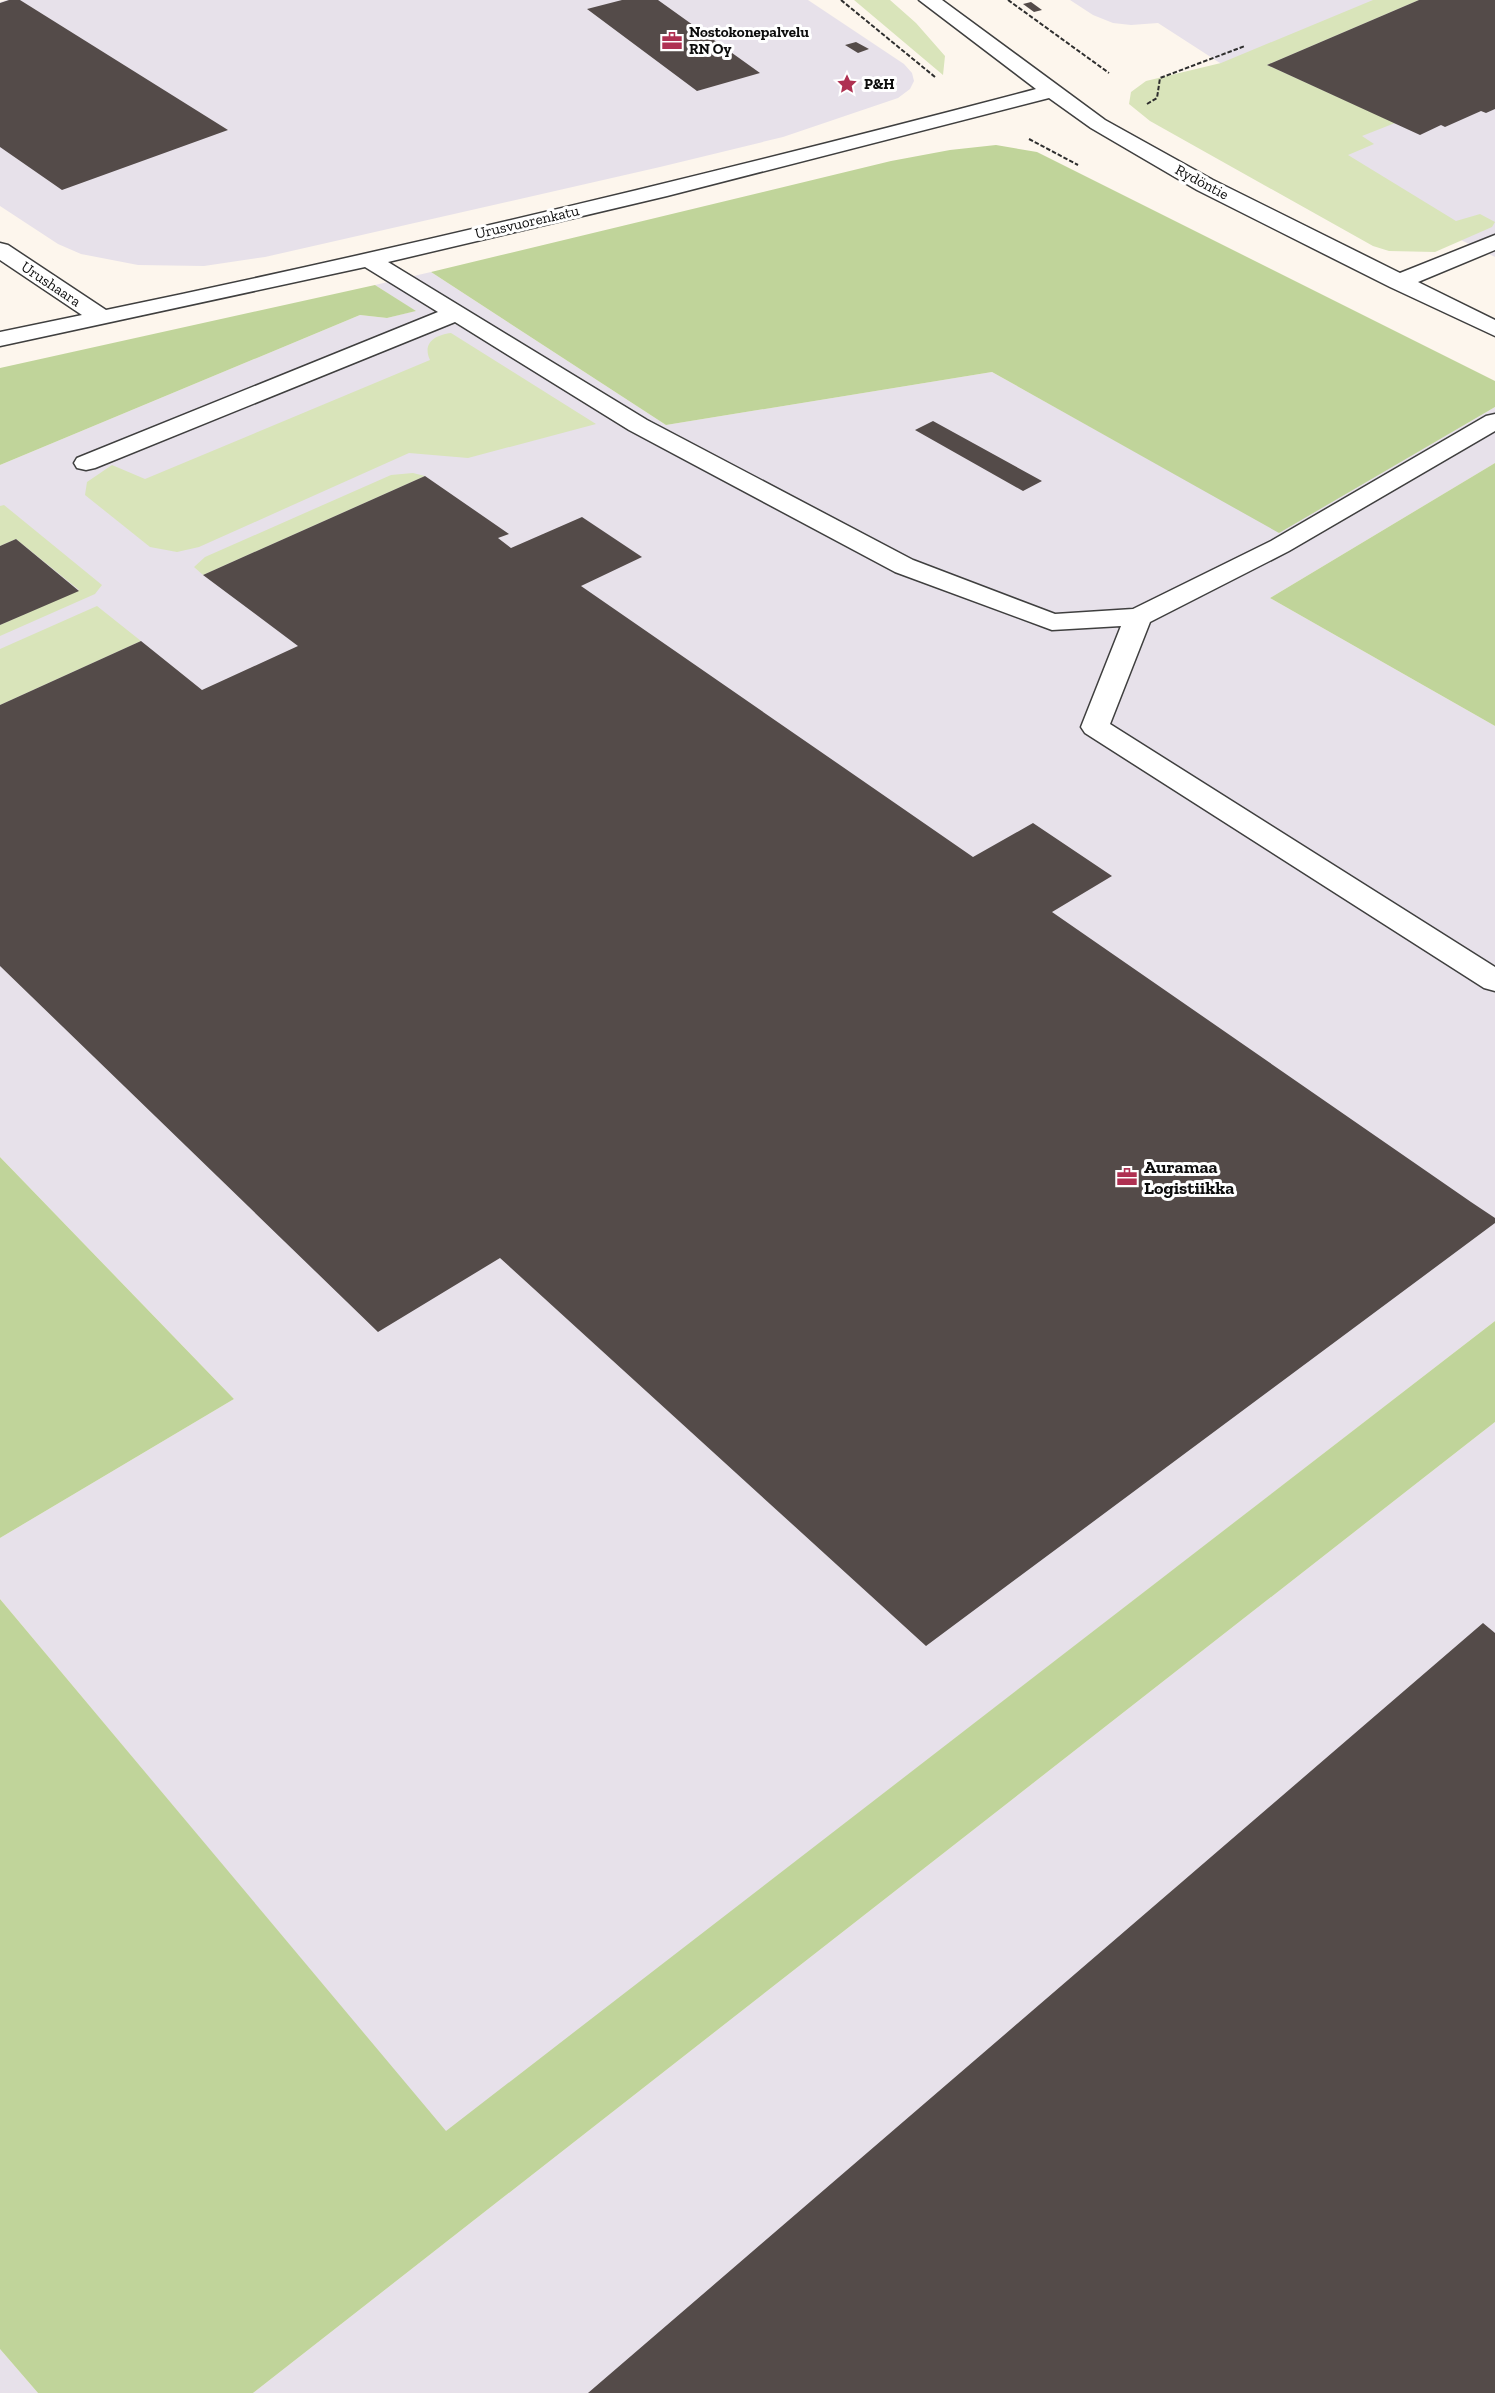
<svg xmlns="http://www.w3.org/2000/svg" width="1495" height="2393" viewBox="0 0 1495 2393" font-family="'Zilla Slab',serif">
  <rect width="100%" height="100%" fill="#fdf6ed"/>
  <path fill="#e7e1ea" d="M7 0H808L904 64 912 73 914 81 910 89 898 98 783 137 660 167 265 257 204 266 138 265 81 254 58 244 0 206V2Z
    M1070 0H1495V257L1461 240 1220 63 1158 23 1131 25 1113 23 1093 15Z
    M431 272 666 425 992 372 1279 532 1495 407V463L1270 598 1495 726V1321L446 2132 0 1599V1538L234 1399 0 1157V465L360 315 387 318 415 311 375 285Z
    M1495 1422V2393H253Z
    M0 2349 38 2393H0Z"/>
  <path fill="#d9e4ba" d="M854 0H890L916 23 945 56 943 75Z
    M1373 0H1419L1267 65 1395 123 1362 136 1374 144 1348 155 1456 221 1480 214 1495 222 1492 227 1435 252 1389 251 1373 246 1150 121 1129 104 1131 92 1146 81 1221 63Z
    M451 333 596 424 468 458 409 453 199 547 177 552 150 547 85 495 87 482 112 465 145 479 430 360C422 343 435 335 451 333Z
    M413 473 425 476 203 575 194 567 205 557 391 475Z
    M4 505 102 585 95 594 0 636V625L79 590 16 539 0 546V506Z
    M97 606 141 641 0 705V649Z"/>
  <path fill="#c0d49a" d="M996 145 1037 152 1495 381V407L1279 533 992 372 666 425 431 272 891 161 950 150Z
    M375 285 416 311 387 318 360 315 0 465V368Z
    M1495 463V726L1270 598Z
    M0 1157 234 1399 0 1538Z
    M1495 1321V1422L253 2393H38L0 2349V1599L446 2131Z"/>
  <path fill="#544b49" d="M9 0H20L228 130 62 190 0 147V3Z
    M622 0H658L760 73 697 91 587 9Z
    M1419 0H1495V109L1486 113 1481 111 1445 127 1441 125 1420 135 1267 65Z
    M1031 2 1042 10 1034 12 1023 4Z
    M856 42 869 49 858 53 845 45Z
    M933 421 1042 481 1023 491 915 430Z
    M425 476 509 534 498 538 511 548 582 517 642 557 581 586 973 857 1033 823 1112 876 1052 912 1471 1202 1495 1218V1223L926 1646 500 1258 378 1332 0 966V705L141 641 202 690 298 646 203 575Z
    M16 539 79 591 0 625V546Z
    M1483 1623 1495 1633V2393H588Z"/>
  <g fill="none" stroke-linecap="round" stroke-linejoin="round">
    <g stroke="#3f3f3f" stroke-width="3">
      <path id="minor" d="M919 0H942L1105 120 1213 180 1400 273 1495 235V250L1418 282 1495 320V336L1390 287 1197 190 1091 128 1049 98 667 196 388 262 647 420 913 560 1055 614 1133 609 1271 541 1486 416 1495 414V431L1289 551 1150 622 1110 724 1495 967V991L1484 988 1085 733 1081 727 1121 626 1052 630 895 572 629 430 455 322 95 468 86 470 77 468 74 463 77 458 438 312 365 267 0 346V332L82 315 0 260V243L8 245 106 310C418 245 728 170 1036 89Z"/>
    </g>
    <path stroke="#2e2e2e" stroke-width="2" stroke-dasharray="4.5 2" stroke-linecap="butt" d="M841 0 935 77
      M1008 0 1109 73
      M1147 104 1157 98 1160 78 1245 46
      M1029 139 1078 165"/>
    <use href="#minor" fill="#fff" fill-rule="evenodd"/>
  </g>
  <defs>
    <g id="office-bare" transform="scale(1.62)"><path d="M-6-3h4V-5.5h4V-3h4V5H-6ZM-1-4.5V-3h2v-1.5ZM-6 0V1H6V0Z" fill="#af3152" stroke="#fff" stroke-width="2.5" paint-order="stroke"/></g>
    <g id="sight-bare" transform="scale(1.62)"><path d="M0-6L1.8-2.2L6-1.7L2.9 1.2L3.7 5.4L0 3.3L-3.7 5.4L-2.9 1.2L-6-1.7L-1.8-2.2Z" fill="#af3152" stroke="#fff" stroke-width="2.5" paint-order="stroke"/></g>
  </defs>
  <g fill-rule="evenodd">
    <use href="#office-bare" x="672" y="41"/>
    <use href="#sight-bare" x="847" y="84"/>
    <use href="#office-bare" x="1127" y="1177"/>
  </g>
  <g text-anchor="middle" stroke-width="6" stroke-linejoin="round" paint-order="stroke">
    <g font-size="15" font-weight="bold" fill="#0c0c0c" stroke="#fff" text-anchor="start">
      <text x="689" y="37">Nostokonepalvelu<tspan x="689" dy="17">RN Oy</tspan></text>
      <text x="864" y="89">P&amp;H</text>
    </g>
    <g font-size="15" fill="#0c0c0c" stroke="#fff">
      <text transform="translate(1202 182) rotate(28)" y="5">Rydöntie</text>
      <text transform="translate(527 222) rotate(-13)" y="5">Urusvuorenkatu</text>
      <text transform="translate(51 284) rotate(34)" y="5">Urushaara</text>
    </g>
    <g font-size="18" font-weight="bold" fill="#0c0c0c" stroke="#fff" text-anchor="start">
      <text x="1144" y="1173">Auramaa<tspan x="1144" dy="21">Logistiikka</tspan></text>
    </g>
  </g>
</svg>
